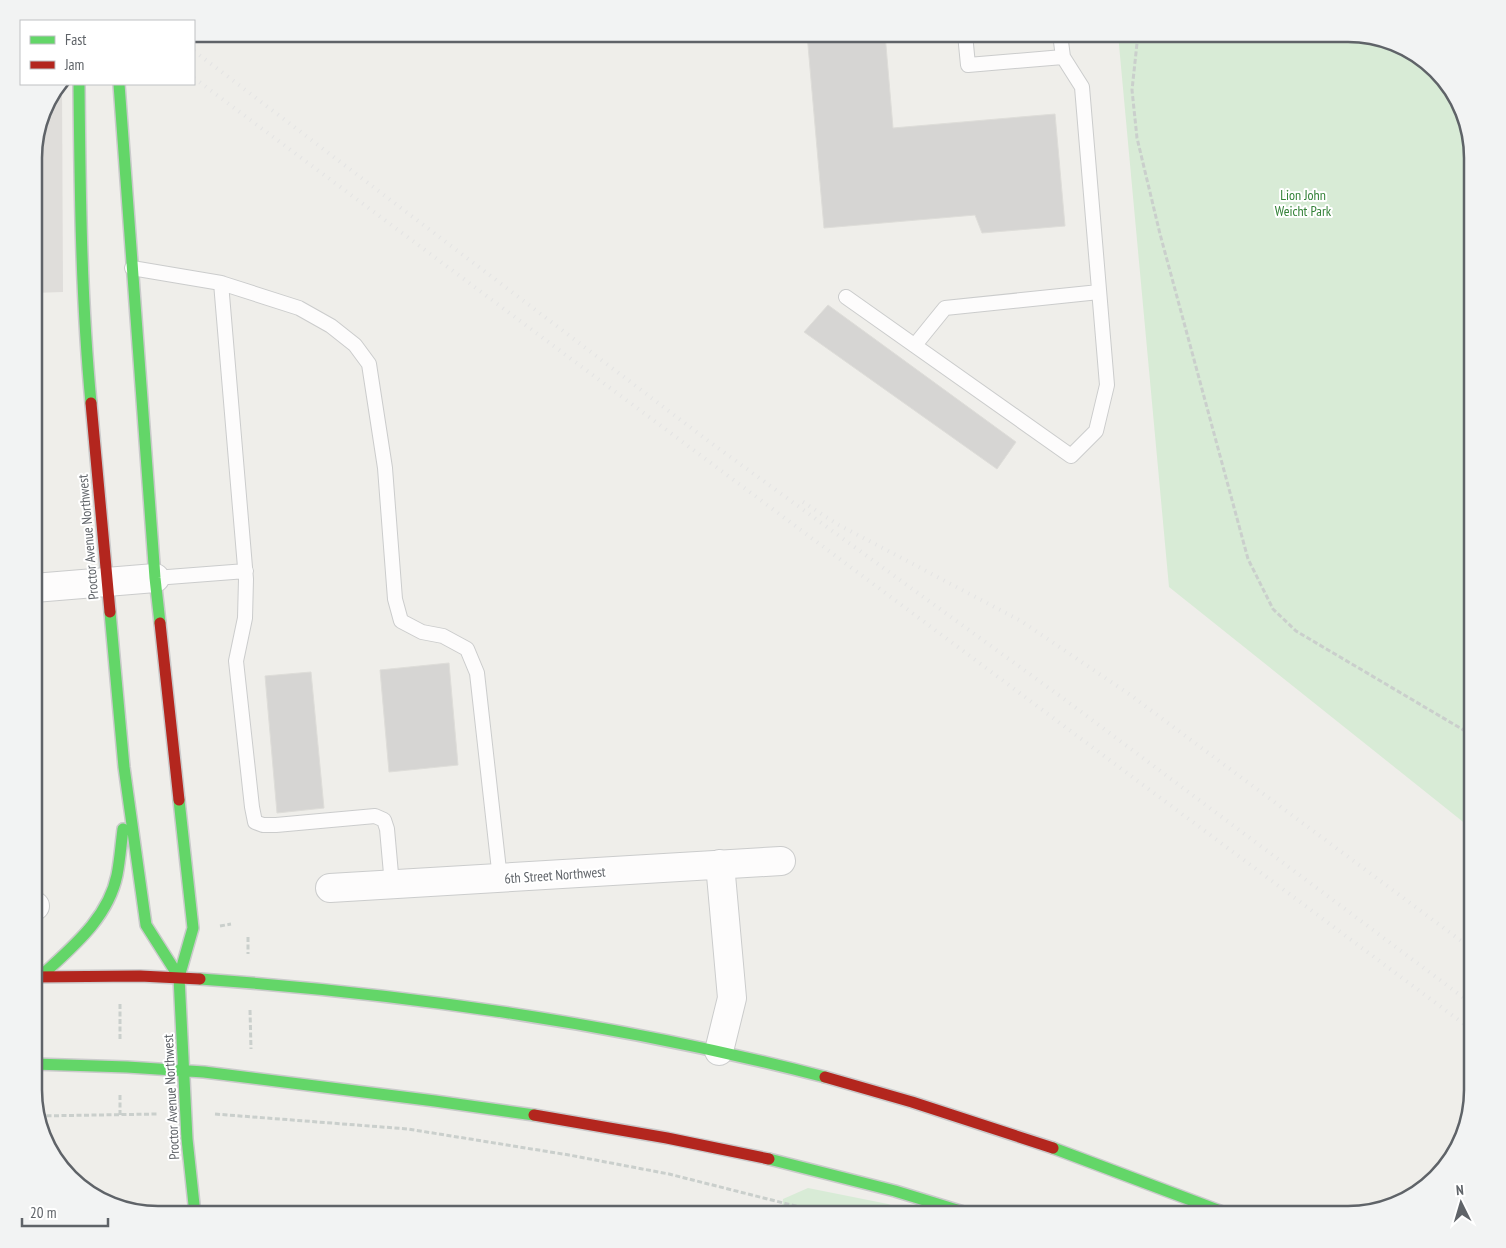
<svg xmlns="http://www.w3.org/2000/svg" width="1506" height="1248" viewBox="0 0 1506 1248" font-family="'PT Sans Narrow',sans-serif">
  <rect width="100%" height="100%" fill="#efeeea"/>
  <path fill="#dfddda" d="M62 84 63 292 34 293V150L47 103Z"/>
  <path fill="#d8ebd6" d="M1118 34H1347L1395 43 1430 65 1463 111 1472 159V829L1169 587Z
    M808 1188 888 1204 917 1214H782L783 1199Z"/>
  <path fill="#d6d5d3" stroke="#deddd9" d="M807 34H885L893 128 1055 114 1065 226 982 233 975 215 824 228Z
    M828 305 1016 442 997 469 804 332Z
    M449 663 458 765 389 772 380 670Z
    M311 672 324 808 277 813 265 676Z"/>
  <g fill="none" stroke-linecap="round" stroke-linejoin="round">
    <g stroke="#cbcccc" stroke-width="16">
      <path id="lane" d="M965 34 968 65 1063 57 1060 34
        M132 268 221 283 246 579 245 618 236 661 252 807 255 822 263 825H276L375 816 384 820 387 829 392 885
        M221 283 299 308 331 326 355 345 369 364 385 468 395 599 401 621 422 632 443 636 467 649 477 673 500 879
        M846 297 1071 456 1096 431 1107 385 1082 87 1063 57
        M915 345 945 308 1099 292
        M155 578 246 571"/>
    </g>
    <g stroke="#cbcccc" stroke-width="30">
      <path id="street" d="M34 588 155 578
        M330 888 781 861
        M34 906H35
        M719 1051 732 998 720 864"/>
    </g>
    <g stroke="#cacacb" stroke-width="14">
      <path id="fast" d="M79 84C80 191 81 297 91 403
        M119 84 155 578 160 623
        M110 612 124 767 146 925 179 977
        M179 800 193 928 179 977 187 1139 195 1214
        M40 977C71 948 108 919 117 875 120 860 121 844 123 829
        M200 979C411 994 620 1024 825 1077
        M34 1064 127 1067 204 1072 435 1101 534 1115
        M1053 1148 1228 1214
        M769 1159 895 1191 970 1214"/>
    </g>
    <g stroke="#cacacb" stroke-width="14">
      <path id="jam" d="M91 403 110 612
        M160 623 179 800
        M34 977 140 976 200 979
        M825 1077 912 1102 1053 1148
        M534 1115 667 1138 769 1159"/>
    </g>
    <path stroke="#cacfcc" stroke-width="3" stroke-dasharray="5 2.5" stroke-linecap="butt" d="M1338 34H1138L1132 90 1137 138 1160 234 1248 559 1273 609 1296 631 1472 735
      M220 926 231 924
      M248 937V954
      M250 1010 251 1049
      M120 1039V1003
      M215 1114 408 1129 569 1155 669 1174 827 1214
      M120 1115V1093
      M39 1116 158 1114"/>
    <use href="#lane" stroke="#fdfcfc" stroke-width="14"/>
    <use href="#street" stroke="#fdfcfc" stroke-width="28"/>
    <use href="#fast" stroke="#63d668" stroke-width="11"/>
    <use href="#jam" stroke="#b3261e" stroke-width="11"/>
    <path stroke="#e4e4e4" stroke-width="4" stroke-dasharray="1 6" stroke-linecap="butt" d="M194 51 707 440 1064 699 1472 1004
      M194 78 1472 1030
      M803 502 837 524 1021 621 1129 694 1472 949"/>
  </g>
  <g text-anchor="middle" stroke-width="4" stroke-linejoin="round" paint-order="stroke">
    <g font-size="14" fill="#348238" stroke="#fff">
      <text x="1303" y="200">Lion John<tspan x="1303" dy="16">Weicht Park</tspan></text>
    </g>
    <g font-size="14" fill="#5f6368" stroke="#fff">
      <text transform="translate(88 537) rotate(-95)" y="5">Proctor Avenue Northwest</text>
      <text transform="translate(555 875) rotate(-4)" y="5">6th Street Northwest</text>
      <text transform="translate(171 1097) rotate(-93)" y="5">Proctor Avenue Northwest</text>
    </g>
  </g>
  <path d="M0 0H1506V1248H0ZM158 42H1348A116 116 0 0 1 1464 158V1090A116 116 0 0 1 1348 1206H158A116 116 0 0 1 42 1090V158A116 116 0 0 1 158 42Z" fill="#f2f3f3" fill-rule="evenodd"/>
  <path fill="none" stroke="#5f6368" stroke-width="2.5" d="M158 42H1348A116 116 0 0 1 1464 158V1090A116 116 0 0 1 1348 1206H158A116 116 0 0 1 42 1090V158A116 116 0 0 1 158 42Z"/>
  <rect x="20" y="20" width="175" height="65" fill="#ffffff" stroke="#bfc1c3"/>
  <rect x="30" y="36" width="25" height="8" fill="#63d668" stroke="#bfc1c3"/>
  <text x="65" y="45" font-size="15" fill="#5f6368">Fast</text>
  <rect x="30" y="61" width="25" height="8" fill="#b3261e" stroke="#bfc1c3"/>
  <text x="65" y="70" font-size="15" fill="#5f6368">Jam</text>
  <g transform="translate(1461 1203) rotate(355)" stroke="#ffffff" stroke-width="4" paint-order="stroke">
  <path d="M0-4L9 19L0 12L-9 19Z" fill="#5f6368"/>
  <text y="-8" font-size="14" font-weight="bold" text-anchor="middle" fill="#5f6368">N</text>
  </g>
  <path d="M22 1218v8h86v-8" fill="none" stroke="#5f6368" stroke-width="2.5"/>
  <text x="30" y="1218" font-size="15" fill="#5f6368" stroke="#ffffff" stroke-width="4" paint-order="stroke">20 m</text>
</svg>
